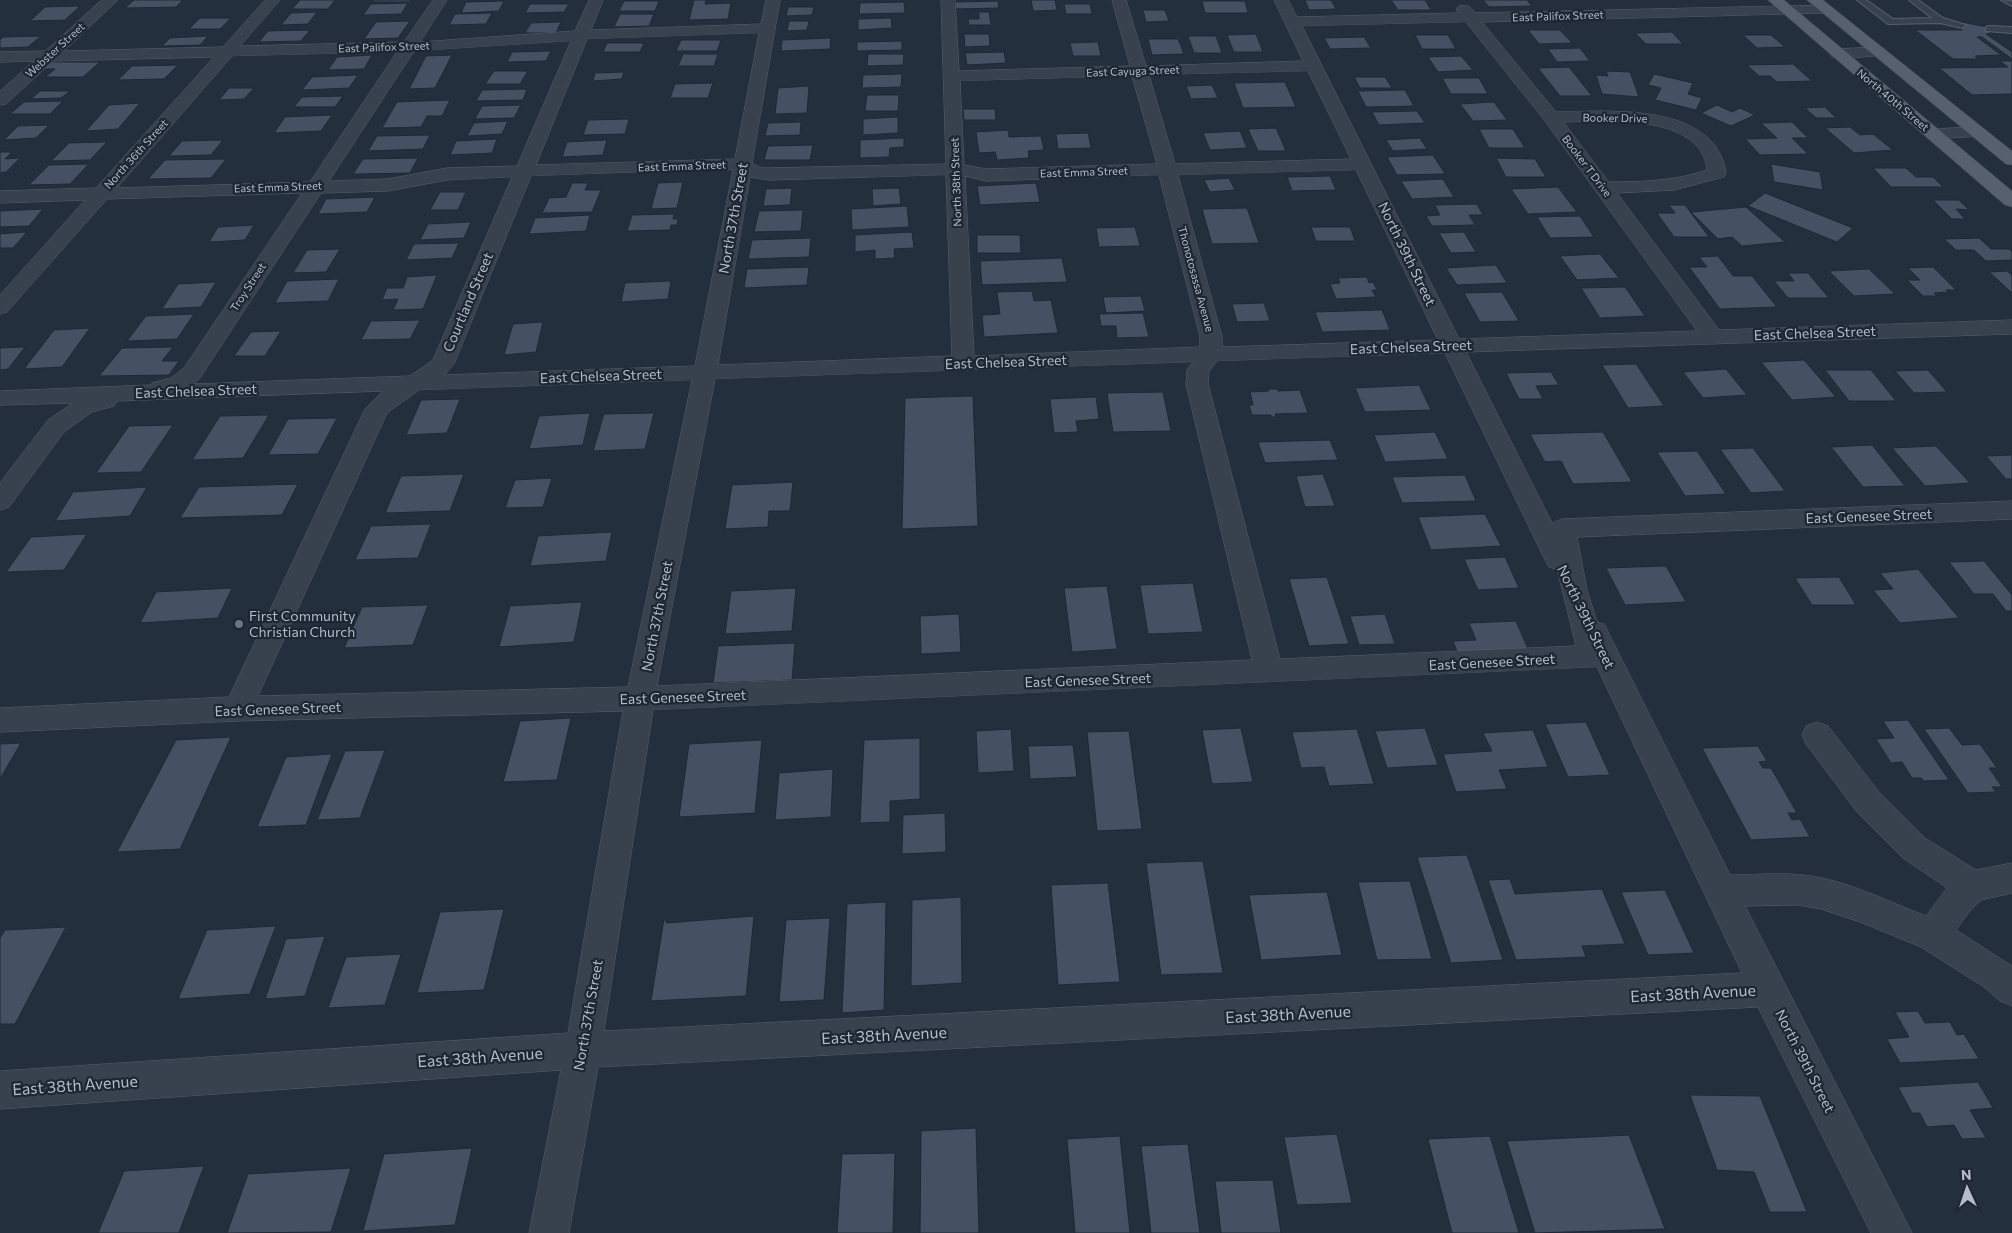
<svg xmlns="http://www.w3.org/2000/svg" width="2012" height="1233" viewBox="0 0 2012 1233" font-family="Commissioner,sans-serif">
  <rect width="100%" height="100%" fill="#242f3e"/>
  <path fill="#455162" stroke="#1f2835" d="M134 0H183L176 7 125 8Z
    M300 0H335L328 9H292Z
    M374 0H411L410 2H372Z
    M694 0H706L705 4 731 3 728 19 689 20Z
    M1031 0H1055L1057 10 1033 11Z
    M1305 0H1331L1336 9 1309 10Z
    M1391 0H1425L1431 10H1398Z
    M1483 0H1527L1532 6 1489 7Z
    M504 1 499 11 461 13 466 2Z
    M624 1H659L655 11H619Z
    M998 1 999 8 956 9 955 2Z
    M1202 1H1245L1248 13H1205Z
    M904 2 905 13 859 14 860 3Z
    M408 3 401 14 363 15 371 4Z
    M530 4H569L564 12 525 13Z
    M1064 4H1090L1092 14H1066Z
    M80 6 65 20 30 21 45 7Z
    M788 7H814L812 15 786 16Z
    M1143 10H1165L1169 21 1146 22Z
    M317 12 308 24 281 25 291 13Z
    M979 12H989L991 25H969L968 19H979Z
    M492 13 486 24 449 25 455 14Z
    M620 14H654L649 26 614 27Z
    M200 18H231L220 29H189Z
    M891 18 892 28 858 30V19Z
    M410 21 398 38 364 39 376 22Z
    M789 21H809L807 30 787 31Z
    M561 22 556 33H525L531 23Z
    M1961 22 1988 27 1990 34H1986L2012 52V59L1982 37H1977L2001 55 1975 56 1978 59H1953L1915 30H1962Z
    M310 30 301 41 259 42 268 31Z
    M1528 30H1560L1572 43 1539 44Z
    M1672 32 1683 44H1646L1635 33Z
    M964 34H989L990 46 965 47Z
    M1256 34 1263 52H1234L1227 35Z
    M1415 35H1448L1456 49H1422Z
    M1743 35H1771L1785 47 1757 48Z
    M41 36 28 47 0 48V40L3 37Z
    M208 36 200 45 162 46 170 38Z
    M1188 36H1216L1222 53H1194Z
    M1364 37 1371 48 1330 49 1324 38Z
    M831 38 830 49 781 51 782 40Z
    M1148 39H1178L1184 54 1152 55Z
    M681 40H721L717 51H676Z
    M902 41V50L857 51V42Z
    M1098 42 1101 56H1073L1070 43Z
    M607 43H644L640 52H603Z
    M1580 48 1590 61 1557 62 1548 49Z
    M551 51 546 61 507 62 512 52Z
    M1004 52 1006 63 967 65 965 53Z
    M683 54H718L714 66H678Z
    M868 54H904L903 65 867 66Z
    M372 55 364 69 328 70 337 57Z
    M452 55 435 88 409 89 426 56Z
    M1461 56 1473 70 1438 72 1428 57Z
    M2000 61H2012V94L1972 95 1939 68 2008 67Z
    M51 62H100L83 77H45L55 69H42Z
    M1793 64 1812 81 1777 82 1770 76H1759L1747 65Z
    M178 65 164 79 118 80 132 66Z
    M1569 67 1592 96H1560L1538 68Z
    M494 71H528L520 84H485Z
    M1606 71 1630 72 1639 97 1602 94 1596 75 1608 76Z
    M624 72 622 79 593 81 595 73Z
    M902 74 901 87 862 88 863 75Z
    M1654 74 1693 83 1688 94 1702 98 1696 110 1655 100 1661 88 1648 85Z
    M358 75 349 88 302 90 312 77Z
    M1354 77H1385L1392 88H1360Z
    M1442 78H1479L1488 94H1451Z
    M1285 82 1296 107 1243 108 1234 83Z
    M713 83 708 98H670L675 84Z
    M1212 85 1218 98 1191 99 1186 86Z
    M809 86 807 113 775 114 778 88Z
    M229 88H254L244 99 219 100Z
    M527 89 523 100 476 101 482 90Z
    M1405 90 1414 106 1366 107 1358 91Z
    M40 91H70L61 98 31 99Z
    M867 95H899L898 111H865Z
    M343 96 335 107H294L302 97Z
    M450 100 442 116H427L421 127 382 128 397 102Z
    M63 101 50 114H10L24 102Z
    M1494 102 1507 120 1473 121 1460 104Z
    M140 103 118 129 86 131 109 105Z
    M521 105 514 118 475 119 482 106Z
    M1717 105 1732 112 1740 108 1755 115 1731 126 1701 113Z
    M1825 107 1836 118H1816L1805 108Z
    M963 109H995L996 120H964Z
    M1417 111 1425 123 1379 125 1372 112Z
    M332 115 321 131 274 133 285 117Z
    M898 117V133L863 135V119Z
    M629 119 625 134 583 135 588 120Z
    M508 121 502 134 467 136 474 123Z
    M801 122 800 135 765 136 768 123Z
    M1792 122 1808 138H1792L1808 154 1760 155 1745 139 1777 138 1761 123Z
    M49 125 36 138 4 140 18 126Z
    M1850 127 1860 135 1873 134 1893 150 1854 153 1825 128Z
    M1276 128 1286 151H1258L1248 129Z
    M1479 129H1513L1525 148H1489Z
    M1008 130 1009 137 1041 136 1044 150 1028 151 1029 158 997 160 995 152 979 153 976 132Z
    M1240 131 1247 148 1210 150 1203 133Z
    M1088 133 1091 148 1058 149 1056 134Z
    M430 135 423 149 368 151 377 136Z
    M904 138V147L890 148 889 157 860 158V140Z
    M1420 138 1427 149 1393 151 1386 140Z
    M497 139 492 153 450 155 456 141Z
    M223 140 211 155 169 156 182 141Z
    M607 140 603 155 562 157 567 142Z
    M107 142 90 160 51 161 69 143Z
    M813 145 810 160H764L768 146Z
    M0 152H12L5 159 20 158 6 172 0 173Z
    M1433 155 1445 174 1397 175 1387 157Z
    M418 158 410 173 353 174 363 159Z
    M1496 158 1535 159 1546 177H1506Z
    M226 159 211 178 148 179 165 160Z
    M89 164 70 184 29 185 49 165Z
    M1771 164 1820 172 1823 190 1774 182Z
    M1873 168H1906L1916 177H1933L1943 187H1891Z
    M1330 176 1336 190 1292 191 1287 177Z
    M1229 178 1235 190 1210 192 1204 180Z
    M1443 179 1454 197 1412 199 1401 181Z
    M683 182 677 208 651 209 658 183Z
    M572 183H588L585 190H601L592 212 542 213 549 198 566 197Z
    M1036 183 1040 202 980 205 977 186Z
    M1558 187 1577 212 1528 214 1511 189Z
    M792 188 790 205 763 206 766 189Z
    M899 188 901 204 873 206 872 189Z
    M440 192H466L458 210H430Z
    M1765 193 1853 228 1837 242 1748 206Z
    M375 197 367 212 318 214 326 199Z
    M1933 200H1959L1969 210 1956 209 1965 219H1952Z
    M1477 204 1483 215H1469L1475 225 1432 226 1426 216 1440 215 1435 205Z
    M1669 205H1685L1709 237H1674L1657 213H1675Z
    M907 206 909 227 852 230 851 209Z
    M1746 207 1785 242 1742 246 1732 237 1718 239 1691 212Z
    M1247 208 1259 243 1212 244 1202 209Z
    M43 209 29 226 0 227V211Z
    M803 210 801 231 754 232 759 211Z
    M674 214 673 219H678L677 225H671L670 230 627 231 632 215Z
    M590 215 586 231 529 234 535 218Z
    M1580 216 1594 237 1550 238 1537 217Z
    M471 222 464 238 420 240 428 224Z
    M254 225 245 240 209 242 218 227Z
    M1135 227 1140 246 1099 247 1096 228Z
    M1311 227H1350L1355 241H1316Z
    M27 232 13 248H0V234Z
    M912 232 914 248 894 249 895 258 875 259V250L855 252V235Z
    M1464 232 1476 252 1451 253 1439 233Z
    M977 235H1020L1021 253H977Z
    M811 238 809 257 748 259 752 240Z
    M1979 238 1991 249H2009L2012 252V260L1986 261 1974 250H1956L1944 239Z
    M459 243 452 258 406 260 414 244Z
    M340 249 326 272 293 273 307 250Z
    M1600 254 1619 278 1577 280 1560 256Z
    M1718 256 1733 276H1752L1777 307 1720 309 1689 267H1707L1699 257Z
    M1062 258 1067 282 982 285 980 261Z
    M1496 265 1507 283 1457 285 1446 268Z
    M809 267 807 285 744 288 747 269Z
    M1933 267 1956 290H1946L1949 292 1934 293 1937 296H1923L1907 280H1920L1908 268Z
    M1869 269 1895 294 1854 296 1829 271Z
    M2007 271 2012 275V293L1989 272Z
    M1788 273H1808L1829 298H1788L1774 281H1794Z
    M437 275 423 309 393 310 398 299 382 300 387 288H403L407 277Z
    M1367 277 1369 283 1373 282 1377 290H1372L1376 297 1336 299 1330 284 1340 283 1338 278Z
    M339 279 328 301 275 303 287 281Z
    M671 281 668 299 621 302 625 283Z
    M216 282 201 307 162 309 178 284Z
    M1625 287 1645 316 1600 318 1581 288Z
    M1032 291 1034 301 1051 300 1058 333 984 337 982 315 1000 314 997 292Z
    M1502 292 1519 321 1480 322 1464 293Z
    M1141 296 1145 311 1106 313 1103 297Z
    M1264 303 1270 321 1237 322 1232 304Z
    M1382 310 1390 330 1322 332 1315 312Z
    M1143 313 1149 337 1117 338 1116 326H1101L1099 314Z
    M194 314 177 339 127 341 146 316Z
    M420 320 410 339 361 340 371 321Z
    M543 322 536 352 504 355 513 324Z
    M90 328 62 367 24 369 54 330Z
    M281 331 265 356H234L251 332Z
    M25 347 8 369 0 370V348Z
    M173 347 162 361H179L169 375 99 376 122 348Z
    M1804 360 1836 397 1792 400 1761 362Z
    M1636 364 1664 406 1628 408 1602 365Z
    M1726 369 1747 395 1703 398 1683 372Z
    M1825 370H1871L1896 401H1849Z
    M1928 370 1947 392 1914 393 1895 371Z
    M1551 372 1559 385 1536 386 1543 399H1519L1506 373Z
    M1419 385 1431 410 1365 412 1355 388Z
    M1268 389H1277L1278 391 1300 390 1308 413 1275 414 1276 417H1271V415H1252L1249 405H1253L1250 392 1269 391Z
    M1163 392 1171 431 1113 432 1107 393Z
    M973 396 978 526 902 529 905 398Z
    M1096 397 1099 419 1076 421 1078 432 1054 433 1050 399Z
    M460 399 447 433 406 435 421 400Z
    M590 413 583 445 529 449 539 416Z
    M654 413 645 449 593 451 604 414Z
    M269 415 243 458 192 460 220 416Z
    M337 418 318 454 268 455 288 419Z
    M173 425 141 472 96 473 129 426Z
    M1435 432 1448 459 1385 462 1374 435Z
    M1603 432 1632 482 1573 484 1561 461 1545 462 1530 434Z
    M1330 440 1338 460 1265 463 1258 442Z
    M1872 445 1905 486 1863 487 1831 447Z
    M1936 446 1970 483 1925 486 1892 448Z
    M1753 448 1785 491 1751 493 1720 449Z
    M1697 451 1726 494 1685 496 1657 452Z
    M2012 455V479H2006L1986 456Z
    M464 474 450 511 385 513 401 476Z
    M1323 474 1335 506 1305 507 1296 476Z
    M1465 475 1476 501 1402 503 1392 477Z
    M552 478 543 507 505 508 515 480Z
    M793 482 790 511H769L768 527 725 529 732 485Z
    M298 484 282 515 180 518 199 487Z
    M147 487 130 516 55 521 73 492Z
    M1485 514 1501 546 1431 550 1418 517Z
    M431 524 418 558 355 560 371 526Z
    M612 532 606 561 530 566 538 536Z
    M87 534 64 570 6 572 31 537Z
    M1505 557 1519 588 1478 590 1464 559Z
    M1984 561 2012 595V611H2006L1993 594H1974L1949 562Z
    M1666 566 1686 602 1625 605 1606 568Z
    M1918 569 1959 618 1900 623 1873 590 1893 589 1880 573Z
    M1327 577 1349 644 1309 646 1289 579Z
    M1839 577 1856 605H1812L1795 578Z
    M1193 583 1203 632 1148 634 1140 585Z
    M1107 586 1117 649 1072 652 1064 588Z
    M232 588 218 618 140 623 156 592Z
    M796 588 792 631 725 634 731 591Z
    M582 602 574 642 499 647 510 606Z
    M428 605 413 645 344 648 362 607Z
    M959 614 961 652 921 654 920 616Z
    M1385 614 1395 644 1359 645 1350 616Z
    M1516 621 1531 656 1460 659 1453 641 1476 640 1469 623Z
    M795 643 792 680 713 683 718 646Z
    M571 718 557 780 503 782 520 721Z
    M1908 720 1949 780 1924 781 1921 778H1912L1902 762 1891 763 1876 739 1894 738 1883 721Z
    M1586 722 1610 775 1568 777 1545 724Z
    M1241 728 1253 782 1212 784 1202 730Z
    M1425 728 1438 765 1387 768 1375 731Z
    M1949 728 1962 745 1980 744 1997 768H1989L2002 787H1992L1996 792 1968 793 1924 729Z
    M1011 729 1014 771 978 773 976 731Z
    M1357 729 1374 784 1329 786 1324 767 1301 768 1292 732Z
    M1533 730 1548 767 1499 770 1507 789 1456 792 1443 754 1492 751 1483 733Z
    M1129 731 1142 829 1097 831 1087 732Z
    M231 737 180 849 117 852 176 740Z
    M920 738V799L890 801V822L860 823 864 740Z
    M762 740 755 813 679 817 689 744Z
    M21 743 0 779V744Z
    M1073 745 1077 777 1030 779 1028 746Z
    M1758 746 1767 761 1759 762 1763 768H1771L1797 813H1788L1792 820 1800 819 1810 837 1751 840 1702 748Z
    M385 750 360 818 317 820 345 751Z
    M332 754 306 825 257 827 286 757Z
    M833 769 831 817 775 820 779 773Z
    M945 813 946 852 902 854 903 815Z
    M1467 855 1503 960 1451 963 1417 857Z
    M1203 861 1223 973 1161 975 1146 863Z
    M1510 879 1515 894 1602 889 1625 944 1582 946 1586 957 1516 960 1488 880Z
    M1410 881 1432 959 1377 960 1358 882Z
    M1108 883 1120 982 1058 985 1051 885Z
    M1665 890 1694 953 1648 955 1621 892Z
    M1327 892 1342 955 1261 960 1249 895Z
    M961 897 962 983 911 986 912 900Z
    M886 902 884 1010 842 1013 847 904Z
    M504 909 484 990 417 993 440 912Z
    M754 916 746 996 651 1001 664 919 667 923Z
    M830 918 824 1000 779 1002 786 920Z
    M276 926 250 994 178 999 207 930Z
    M66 927 15 1024H0V938L5 930Z
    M325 936 305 996 265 999 286 939Z
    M401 954 385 1005 328 1008 346 957Z
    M1918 1011 1925 1023 1950 1022 1957 1035 1964 1034 1979 1059 1900 1063 1887 1039 1909 1037 1895 1012Z
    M1978 1082 1993 1108 1970 1110 1986 1138 1962 1139 1954 1125 1927 1127 1920 1113H1912L1898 1087Z
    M1690 1095 1760 1096 1807 1212H1770L1754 1172 1717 1170Z
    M976 1128 979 1233H920L921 1131Z
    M1337 1134 1352 1203 1297 1205 1284 1137Z
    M1629 1135 1665 1229 1535 1233 1507 1141Z
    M1120 1136 1130 1233H1075L1067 1139Z
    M1490 1136 1519 1233H1452L1428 1139Z
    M1188 1144 1200 1233H1151L1141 1146Z
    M472 1148 455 1225 363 1231 384 1154Z
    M895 1153 893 1233H837L842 1154Z
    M204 1166 179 1233H98L124 1171Z
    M351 1168 331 1232 227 1233 248 1174Z
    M1273 1180 1281 1233H1221L1215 1181Z"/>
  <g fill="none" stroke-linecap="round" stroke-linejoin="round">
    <g stroke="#565f6c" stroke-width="2">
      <path id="lane" d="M1857 0H1866L1893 19 1932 18 1909 0H1918L1943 18 1966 25 1962 28 1940 23 1888 24Z
        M2001 0 2012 1V6Z
        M1989 26 2012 27V33L1986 31V27Z"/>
    </g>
    <g stroke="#565f6c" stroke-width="1">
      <path id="street" d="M102 0H118L64 51 223 47 265 0H280L240 46 404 42 433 0H447L420 42 575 31 589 0H603L591 30 761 24 766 0H780L752 163 761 168H769L946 164 941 0H955L959 71 1130 66 1112 0H1126L1146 66 1303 61 1274 0H1288L1297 17 1459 13 1456 9 1459 6C1467 4 1470 6 1475 13L1829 5 1832 8 1829 11 1824 13 1482 22 1556 112C1610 111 1715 102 1726 173L1724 177 1674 190 1617 193 1719 330 2012 320V334L1466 352 1552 523 1562 519 2012 501V519L1577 537 1587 590 1597 622 1604 624 1608 632 1730 875C1759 875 1793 871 1822 878 1858 886 1892 903 1926 916L1947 888 1903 858 1857 812 1806 744 1802 735 1806 726 1817 722 1828 726 1879 792 1925 838 1976 870 2012 863V893L1981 900 1969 912 1956 930 2012 966V1006L2000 1001 1984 987 1921 947 1860 922 1821 909 1798 905 1745 906 1912 1233H1871L1758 1007 598 1067 569 1233H529L561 1070 0 1109V1071L568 1033 623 711 238 721 0 732V708L229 697 365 409 383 391 117 401 114 406 92 412 64 432 9 507 0 510V483L48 420 73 403 0 405V391L150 385 152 383 171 378 184 368 302 193 107 199 7 312 0 314V295L85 200 0 203V191L96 188 214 57 53 61 6 104 0 105V91L34 61 0 62V52L45 51ZM1466 22 1545 121 1697 331 1459 339 1302 26ZM759 33 735 159 536 165 587 39ZM571 41 517 166 447 168 388 179 329 181 414 51ZM397 52 310 182 117 188 232 56ZM1308 71 1351 159 1175 164 1149 75ZM1132 76 1157 164 986 169 964 165 960 81ZM1564 122C1605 121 1701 113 1707 170 1675 181 1642 182 1609 182ZM719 169 733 170 695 366 444 375 454 364 531 176ZM1356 170 1438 340 1222 347V337L1178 175ZM946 175 952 356 718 365 750 177 769 180ZM1159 175 1200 337V347L974 356 965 176 986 181ZM512 177 433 360 410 376 193 384 200 378 321 193 388 191 447 180ZM1445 353 1545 560 1549 567 1557 569 1576 646 1280 659 1208 384 1209 371 1217 361ZM1193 362 1187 370 1186 384 1252 660 657 686 715 379ZM692 380 628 687 258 696 387 413 419 390ZM1597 667 1742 973 604 1031 653 710Z
        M1879 47 1885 49 1887 52 1885 55 1838 59 1832 57 1830 54 1832 51 1838 49Z
        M1977 127 1983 128 1986 132 1983 136 1933 139 1927 138 1924 134 1927 130 1933 129Z"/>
    </g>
    <g stroke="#414a57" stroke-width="1">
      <path id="primary" d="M1768 0H1784L2012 191V207L2005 205Z
        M1807 0H1823L2012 151V165L2006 164Z"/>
    </g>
    <use href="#lane" fill="#38414e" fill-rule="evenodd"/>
    <use href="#street" fill="#38414e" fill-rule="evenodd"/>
    <use href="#primary" fill="#56606e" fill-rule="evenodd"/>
  </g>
  <circle fill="#6b7280" stroke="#1d2633" stroke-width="2" cx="239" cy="624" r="5"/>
  <g text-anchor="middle" stroke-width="4.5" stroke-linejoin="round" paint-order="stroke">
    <g font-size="11" fill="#b4bcc9" stroke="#1d2633">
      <text transform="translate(1558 16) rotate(-2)" y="4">East Palifox Street</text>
      <text transform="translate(384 47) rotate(-2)" y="4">East Palifox Street</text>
      <text transform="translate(55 50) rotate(-42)" y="4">Webster Street</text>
      <text transform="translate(1133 71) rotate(-2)" y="4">East Cayuga Street</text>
      <text transform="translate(1893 100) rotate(40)" y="4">North 40th Street</text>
      <text transform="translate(1615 118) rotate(1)" y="4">Booker Drive</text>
      <text transform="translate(136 154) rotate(-48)" y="4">North 36th Street</text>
      <text transform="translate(682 166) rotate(-2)" y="4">East Emma Street</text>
      <text transform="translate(1587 166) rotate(53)" y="4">Booker T Drive</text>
      <text transform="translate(1084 172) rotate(-2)" y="4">East Emma Street</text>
      <text transform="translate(956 182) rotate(-92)" y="4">North 38th Street</text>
      <text transform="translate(278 187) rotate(-2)" y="4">East Emma Street</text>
      <text transform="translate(1196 279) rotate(75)" y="4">Thonotosassa Avenue</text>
      <text transform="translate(248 287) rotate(-57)" y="4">Troy Street</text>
    </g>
    <g font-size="14" fill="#b4bcc9" stroke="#1d2633">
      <text transform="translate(733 218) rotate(-80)" y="5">North 37th Street</text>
      <text transform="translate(1407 254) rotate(64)" y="5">North 39th Street</text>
      <text transform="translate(468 302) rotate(-67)" y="5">Courtland Street</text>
      <text transform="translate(1815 333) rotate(-2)" y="5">East Chelsea Street</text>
      <text transform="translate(1411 347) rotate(-2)" y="5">East Chelsea Street</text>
      <text transform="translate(1006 362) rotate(-2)" y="5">East Chelsea Street</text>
      <text transform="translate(601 376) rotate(-2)" y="5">East Chelsea Street</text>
      <text transform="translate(196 391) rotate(-2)" y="5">East Chelsea Street</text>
      <text transform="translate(1869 516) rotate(-2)" y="5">East Genesee Street</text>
      <text transform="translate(657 616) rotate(-79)" y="5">North 37th Street</text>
      <text transform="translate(1586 617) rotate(64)" y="5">North 39th Street</text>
      <text transform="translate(1492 662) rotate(-3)" y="5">East Genesee Street</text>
      <text transform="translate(1088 680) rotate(-2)" y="5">East Genesee Street</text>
      <text transform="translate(683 697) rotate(-2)" y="5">East Genesee Street</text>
      <text transform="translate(278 709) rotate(-2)" y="5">East Genesee Street</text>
      <text transform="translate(588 1015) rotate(-80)" y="5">North 37th Street</text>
      <text transform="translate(1805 1061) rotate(63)" y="5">North 39th Street</text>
    </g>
    <g font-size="14" fill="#b4bcc9" stroke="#1d2633" text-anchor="start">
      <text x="249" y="621">First Community<tspan x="249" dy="16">Christian Church</tspan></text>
    </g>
    <g font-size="16" fill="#b4bcc9" stroke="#1d2633">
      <text transform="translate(1693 993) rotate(-3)" y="6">East 38th Avenue</text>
      <text transform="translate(1288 1014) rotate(-3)" y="6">East 38th Avenue</text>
      <text transform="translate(884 1035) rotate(-3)" y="6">East 38th Avenue</text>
      <text transform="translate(480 1057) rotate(-4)" y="6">East 38th Avenue</text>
      <text transform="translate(75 1085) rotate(-4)" y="6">East 38th Avenue</text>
    </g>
  </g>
  <g transform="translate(1967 1188) rotate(357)" stroke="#1d2633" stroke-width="4" paint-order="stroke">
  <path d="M0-4L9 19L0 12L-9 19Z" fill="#b4bcc9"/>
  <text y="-8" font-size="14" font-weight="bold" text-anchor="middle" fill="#b4bcc9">N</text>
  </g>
</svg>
